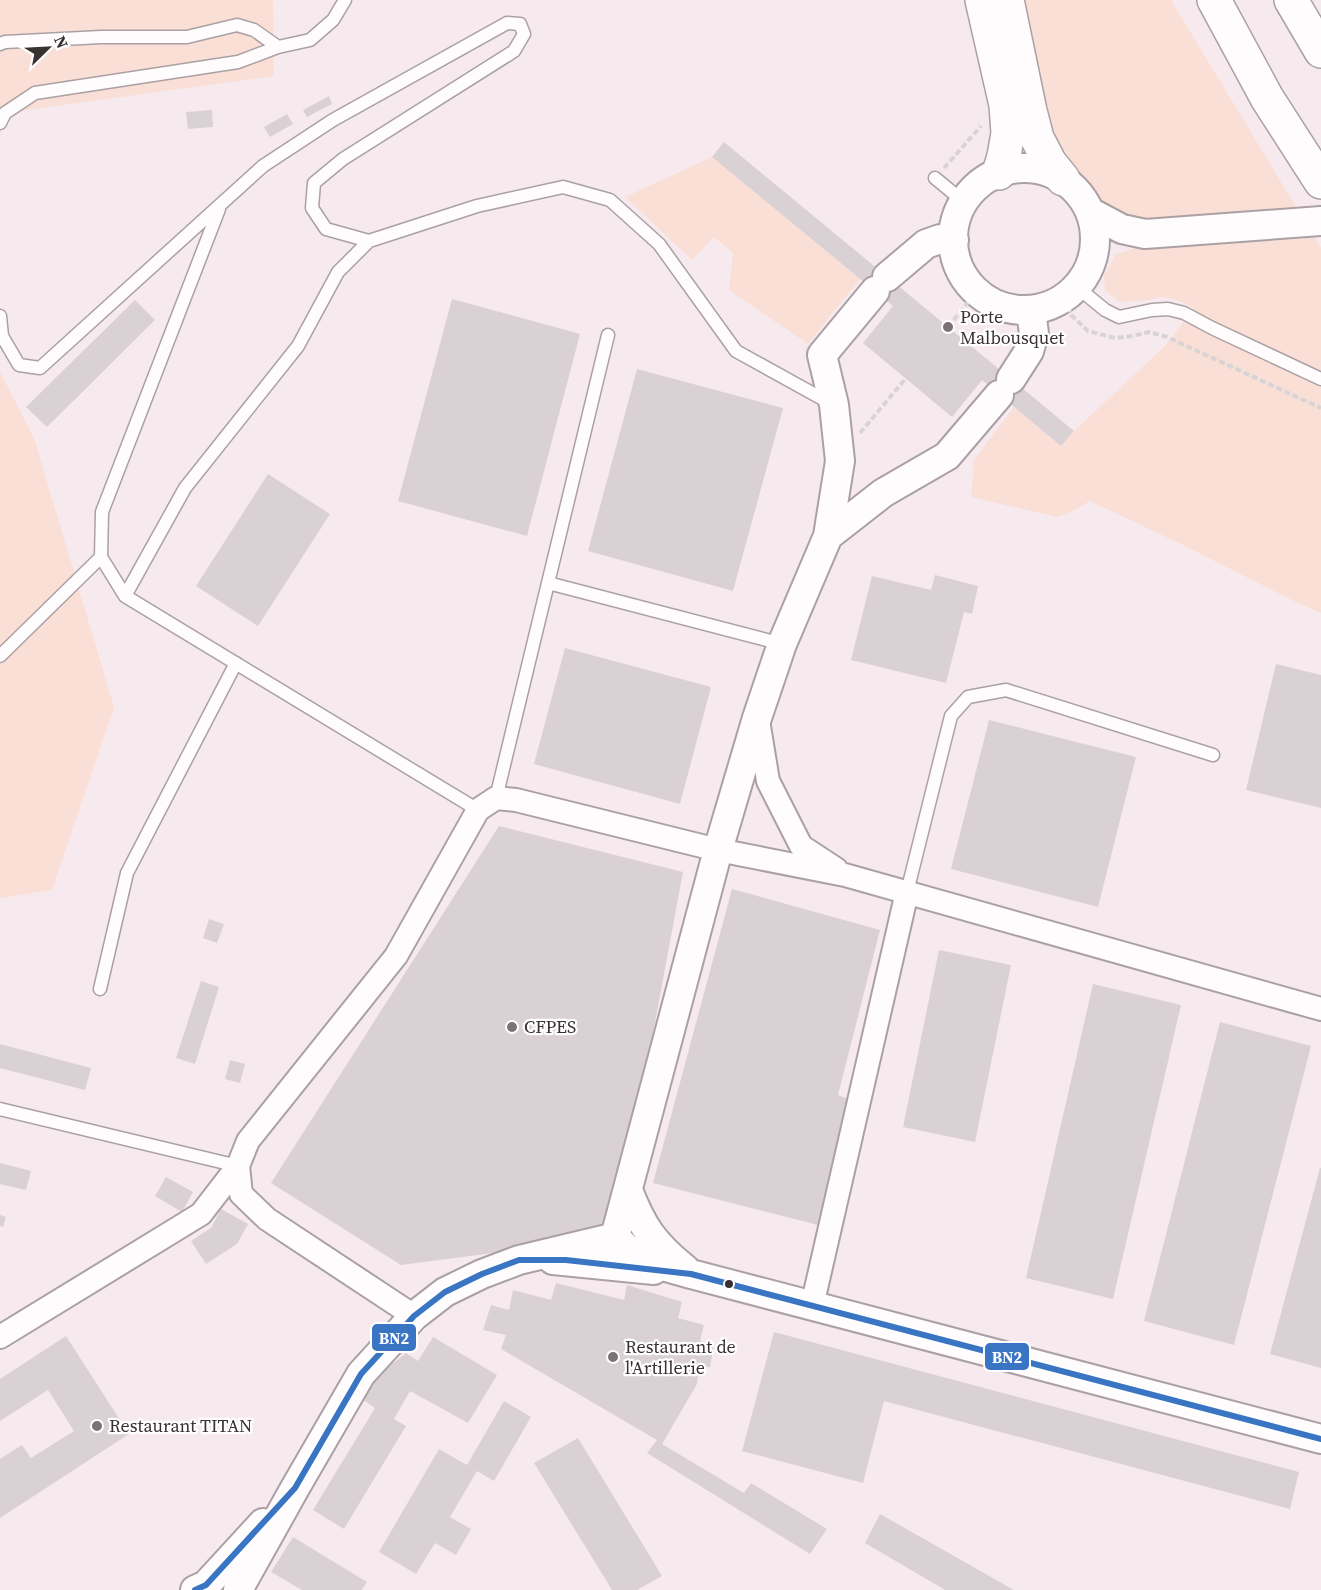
<svg xmlns="http://www.w3.org/2000/svg" width="1321" height="1590" viewBox="0 0 1321 1590" font-family="'Source Serif 4',serif">
  <rect width="100%" height="100%" fill="#f7eaee"/>
  <path fill="#f9dfd6" d="M0 0H273L274 76 5 113 0 137Z
    M1015 0H1171L1296 207 1137 221 1112 218 1080 175 1057 155Z
    M712 157 860 279 808 344 729 290 733 253 714 237 692 260 625 197Z
    M1313 235 1321 248V613L1292 600 1181 544 1090 501 1069 513 1057 517 971 497 974 460 1014 407 1062 446 1074 431 1165 346 1194 308 1182 302 1163 297 1140 301 1120 302 1105 291 1104 275 1116 254 1142 246Z
    M0 372 34 438 114 707 52 890 0 898Z"/>
  <path fill="#dad1d5" d="M329 96 332 104 307 117 303 110Z
    M212 110 213 127 188 129 186 112Z
    M287 114 293 124 270 137 264 127Z
    M724 142 1074 431 1061 446 982 380 952 417 863 343 893 306 712 157Z
    M452 299 580 334 527 536 398 501Z
    M135 300 155 320 47 427 26 407Z
    M637 369 783 408 733 591 588 551Z
    M268 474 330 514 258 626 196 586Z
    M935 575 978 586 972 614 964 612 946 683 851 660 872 576 931 590Z
    M565 648 711 687 680 804 534 764Z
    M1276 664 1321 675V808L1246 790Z
    M989 720 1136 757 1098 907 951 869Z
    M499 826 683 872 615 1237 401 1265 271 1183Z
    M732 889 880 930 838 1095 848 1099 818 1225 653 1183Z
    M209 919 224 924 217 943 203 938Z
    M939 950 1011 965 975 1142 903 1127Z
    M201 981 219 987 195 1064 176 1058Z
    M1093 984 1181 1005 1113 1299 1026 1278Z
    M1220 1022 1311 1046 1234 1345 1144 1321Z
    M0 1044 91 1068 85 1090 0 1068Z
    M230 1060 245 1064 240 1083 225 1079Z
    M0 1163 31 1171 26 1190 0 1184Z
    M1320 1168H1321V1368L1270 1354Z
    M166 1177 193 1192 182 1212 155 1196Z
    M221 1209 248 1224 237 1244 206 1264 191 1241 211 1228Z
    M0 1215 6 1217 3 1227 0 1226Z
    M556 1283 624 1300 627 1285 682 1302 678 1318 704 1325 700 1341 714 1344 710 1367 699 1366 697 1384 662 1444 744 1493 751 1483 827 1529 810 1554 647 1453 657 1440 501 1349 506 1335 483 1330 491 1305 509 1310 513 1290 551 1300Z
    M774 1332 1299 1472 1290 1509 884 1401 863 1483 742 1451Z
    M66 1336 129 1434 0 1518V1459L22 1445 31 1458 74 1431 48 1390 0 1421V1379Z
    M433 1337 497 1375 468 1423 410 1391 394 1419 406 1426 344 1529 313 1510 375 1408 362 1399 381 1373 406 1353 418 1361Z
    M504 1401 531 1417 494 1481 477 1471 450 1517 471 1529 456 1555 435 1543 416 1574 379 1552 439 1449 467 1465Z
    M578 1438 662 1576 637 1590H612L534 1463Z
    M880 1514 1014 1590H945L865 1543Z
    M293 1537 367 1582 362 1590H302L271 1572Z"/>
  <g fill="none" stroke-linecap="round" stroke-linejoin="round">
    <g stroke="#aba0a3" stroke-width="15">
      <path id="service" d="M0 44 5 42 101 37H187L237 25 254 30 278 47
        M0 123 5 113 35 93 238 62 278 47 310 40 333 20 345 0
        M935 178 964 202
        M219 209 102 512 101 557 125 596 478 810
        M1077 287 1105 310 1119 317 1152 310 1168 309 1184 313 1212 328 1321 379
        M0 316 2 336 19 365 40 368 263 166 333 120 507 23 520 24 524 34 514 51 343 159 314 183 312 208 326 229 369 241
        M548 583 782 644
        M125 596 185 488 298 346 338 272 369 241 477 206 563 187 610 200 659 244 736 351 830 403
        M0 656 101 557
        M496 798 608 335
        M907 892 951 716 968 697 1006 690 1213 755
        M100 989 127 873 236 663
        M0 1109 238 1166"/>
    </g>
    <g stroke="#aba0a3" stroke-width="26">
      <path id="minor" d="M758 720 768 781 801 846 836 869
        M812 1306 907 892
        M414 1316 267 1219 241 1194 238 1166 248 1141 396 956 478 810 496 798 516 800 718 850 845 875 1321 1009
        M0 1337 201 1214 238 1166"/>
    </g>
    <g stroke="#aba0a3" stroke-width="32">
      <path id="tertiary" d="M953 239a71 71 0 1 1 142 0a71 71 0 1 1-142 0Z
        M1090 212 1122 229 1145 234 1321 221
        M887 277 926 244 940 239 954 240
        M1011 379 1029 351 1034 334 1031 310
        M828 536 883 493 947 456 999 395
        M628 1190C642 1227 654 1244 685 1269
        M615 1237 718 850 757 718 782 644 828 536 840 461 834 405 822 355 875 291
        M615 1237 627 1249 642 1260 691 1274 1321 1439
        M553 1260 654 1270
        M195 1590 206 1585 263 1523
        M238 1590 295 1488 361 1374 414 1316 445 1292 482 1274 519 1260 615 1237"/>
    </g>
    <g stroke="#aba0a3" stroke-width="36">
      <path id="motorway" d="M982 0 1006 105 1008 133 1004 156 999 173
        M1007 0 1030 111 1037 138 1050 163 1063 179
        M1214 0 1267 98 1321 182
        M1291 0 1321 51"/>
    </g>
    <path stroke="#d8d4d5" stroke-width="4" stroke-dasharray="6 3" stroke-linecap="butt" d="M944 168 981 126
      M1065 298 1071 315 1088 331 1115 338 1133 336 1149 332 1167 337 1321 408
      M948 327 977 291
      M860 433 906 378"/>
    <use href="#service" stroke="#fefcfc" stroke-width="12"/>
    <use href="#minor" stroke="#fefcfc" stroke-width="22"/>
    <use href="#tertiary" stroke="#fefcfc" stroke-width="28"/>
    <use href="#motorway" stroke="#fefcfc" stroke-width="33"/>
    <g stroke="#fff" stroke-width="10">
      <path id="bus-1" d="M195 1590 206 1585 295 1488 361 1374 414 1316 445 1292 482 1274 519 1260H566L691 1274 1321 1439"/>
    </g>
    <use href="#bus-1" stroke="#3a75c4" stroke-width="6"/>
  </g>
  <g fill="#7c7174" stroke="#fff" stroke-width="2">
    <circle cx="948" cy="327" r="6"/>
    <circle cx="512" cy="1027" r="6"/>
    <circle cx="613" cy="1357" r="6"/>
    <circle cx="97" cy="1426" r="6"/>
  </g>
  <circle fill="#393032" stroke="#fff" stroke-width="2" cx="729" cy="1284" r="5"/>
  <g text-anchor="middle" stroke-width="4.5" stroke-linejoin="round" paint-order="stroke">
    <g font-size="18" fill="#393032" stroke="#fff" text-anchor="start">
      <text x="960" y="323">Porte<tspan x="960" dy="21">Malbousquet</tspan></text>
      <text x="524" y="1033">CFPES</text>
      <text x="625" y="1353">Restaurant de<tspan x="625" dy="21">l'Artillerie</tspan></text>
      <text x="109" y="1432">Restaurant TITAN</text>
    </g>
  </g>
  <g stroke="#fff" stroke-width="2">
    <rect x="371" y="1323" width="46" height="29" rx="6" fill="#3a75c4"/>
    <rect x="984" y="1342" width="46" height="29" rx="6" fill="#3a75c4"/>
  </g>
  <g font-size="16" text-anchor="middle" font-weight="bold" fill="#fff">
    <text x="394" y="1344">BN2</text>
    <text x="1007" y="1363">BN2</text>
  </g>
  <g transform="translate(48 48) rotate(66)" stroke="#ffffff" stroke-width="4.5" paint-order="stroke">
  <path d="M0-4.5L10 22L0 15L-10 22Z" fill="#393032"/>
  <text y="-9" font-size="16" font-weight="bold" text-anchor="middle" fill="#393032">N</text>
  </g>
</svg>
